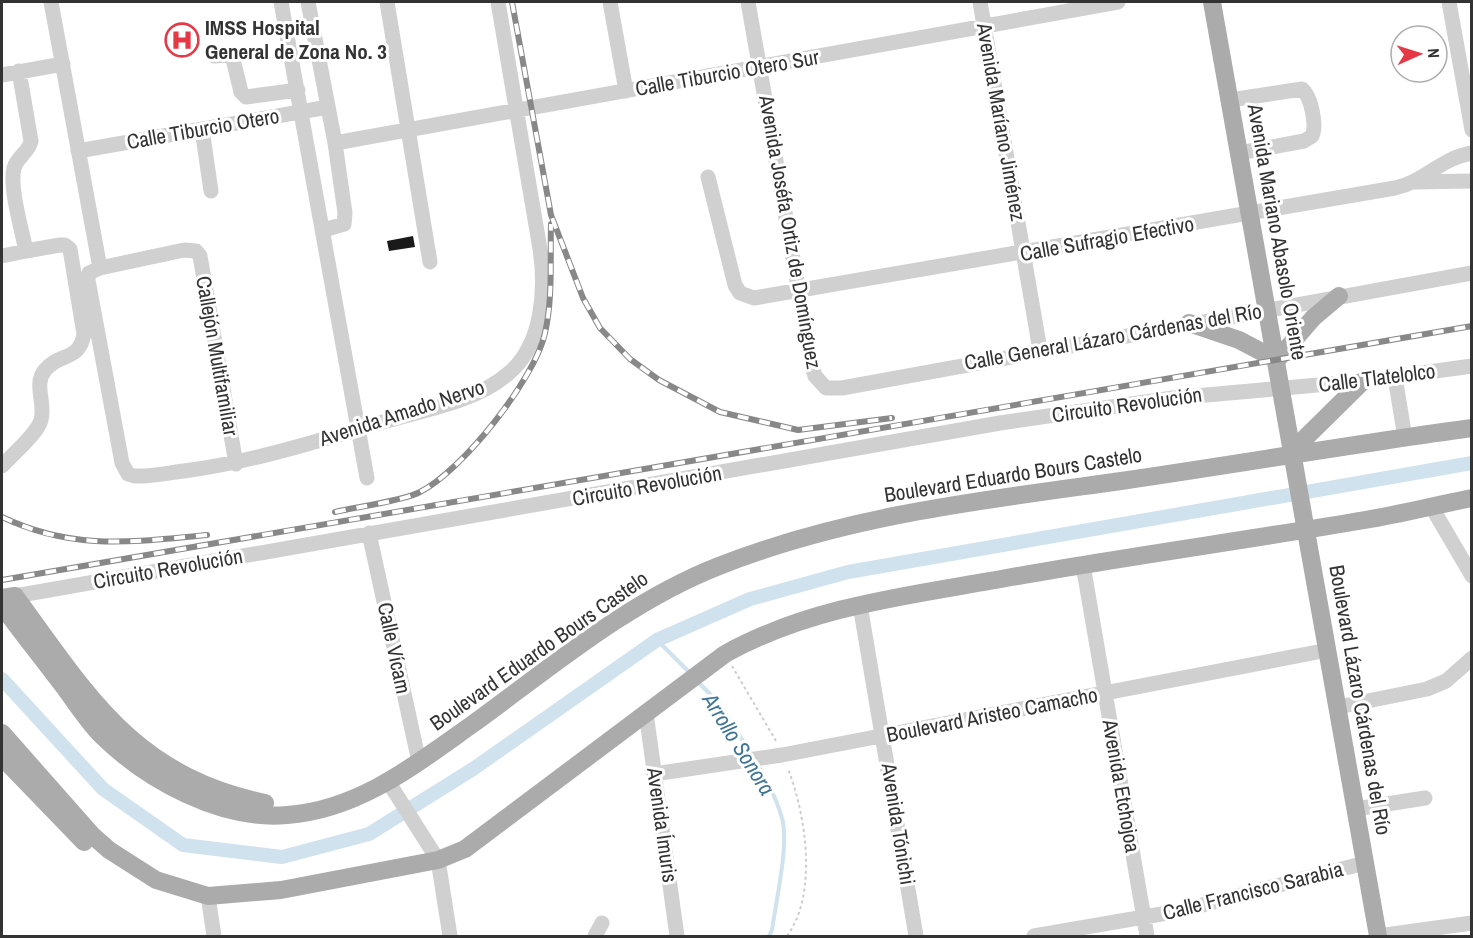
<svg xmlns="http://www.w3.org/2000/svg" width="1473" height="938" viewBox="0 0 1473 938" font-family="'Archivo Narrow',sans-serif">
  <rect width="100%" height="100%" fill="#fff"/>
  <g fill="none" stroke-linecap="round" stroke-linejoin="round">
    <path stroke="#cfe2ee" stroke-width="4" d="M657 640 691 674
      M698 682 718 702 752 755
      M756 762C767 780 778 801 783 822 788 849 776 901 772 930L769 936"/>
    <path stroke="#cfe2ee" stroke-width="14" d="M2 679 103 789 183 845 282 857 369 834 473 769 657 640 750 599 848 572 1472 463"/>
  </g>
  <path fill="#1a1a1a" d="M413 236 415 247 389 251 387 241Z"/>
  <g fill="none" stroke-linecap="round" stroke-linejoin="round">
    <path stroke="#cdcdcd" stroke-width="2" stroke-dasharray="3 3" stroke-linecap="butt" d="M732 666 776 741
      M787 936C818 894 806 815 788 769"/>
    <path stroke="#d0d0d0" stroke-width="15" d="M51 2 100 268
      M281 2 367 478
      M308 2 335 143 345 213 344 224 324 230
      M387 2 430 262
      M610 2 626 91
      M748 2 812 366 815 376 826 388H842L1472 273
      M980 2 1040 350
      M1449 2 1472 130
      M214 56 232 55 241 92 246 97 298 90
      M2 75 63 64
      M1230 100 1302 89C1311 96 1317 125 1312 136L1304 141 1239 153
      M202 129 211 191
      M335 143 1118 2
      M78 151 328 107
      M708 177 735 285 740 293 754 298 1395 188C1424 182 1441 158 1472 153
      M1414 182 1472 181
      M2 256 26 251
      M1395 377 1405 438
      M236 464 200 256 196 251 184 250 100 268 89 273 88 280 122 463 128 474 134 476C150 477 167 473 184 471 252 462 317 441 383 422 424 410 476 402 509 373 543 344 546 289 540 249L498 2
      M2 466C12 455 38 433 41 420 46 404 33 384 45 370 60 352 79 362 84 334L70 249 65 245H60L26 251C22 230 9 187 14 168 17 157 29 152 31 141L19 71
      M1431 506 1472 576
      M369 533 419 762
      M1083 565 1147 936
      M15 596 1000 423 1173 398 1363 381 1472 366
      M860 605 916 936
      M1338 707 1427 689 1446 681 1472 658
      M646 713 677 936
      M654 774 782 755 1328 650
      M389 783 438 860 450 936
      M1355 809 1425 798
      M208 896 214 936
      M595 936 602 923
      M1034 936 1179 911 1365 863
      M1378 936 1472 923"/>
    <path stroke="#ababab" stroke-width="18" d="M1212 2 1378 936
      M1189 323 1239 340 1277 360 1313 318 1339 296
      M1293 450 1363 381
      M2 598 15 596C89 697 133 775 265 803
      M2 606C23 634 45 662 67 691 78 706 89 723 102 736 148 781 222 821 287 815 358 810 415 765 470 726 549 669 627 602 719 566 848 515 984 500 1121 481 1238 464 1354 444 1472 428
      M2 733 92 835 109 850 156 880 208 896 281 890 438 860 465 849 725 654C813 605 914 595 1012 577 1129 556 1248 540 1365 520 1401 514 1436 505 1472 498
      M2 757 84 842"/>
    <g stroke="#888" stroke-width="6">
      <path id="rail" d="M512 2 551 215 583 298 600 328 630 359 659 380 720 412 798 430 892 418
        M335 512C356 507 403 501 420 492 462 471 535 379 545 333 553 298 550 260 551 224
        M2 517C74 551 131 542 207 535
        M2 580 1472 326"/>
    </g>
    <use href="#rail" stroke="#fff" stroke-width="4" stroke-dasharray="11" stroke-linecap="butt"/>
  </g>
  <defs>
    <g id="hospital-ring" transform="scale(1.725)"><circle r="9.5" fill="#fff" stroke="#e63946" stroke-width="1.5"/><path d="M-5-5h3v3.5h4V-5h3V5h-3V1.5h-4V5h-3Z" fill="#e63946"/></g>
  </defs>
  <g fill-rule="evenodd">
    <use href="#hospital-ring" x="182" y="40"/>
  </g>
  <g text-anchor="middle" stroke-width="6" stroke-linejoin="round" paint-order="stroke">
    <g font-size="21" font-weight="bold" fill="#333" stroke="#fff" text-anchor="start">
      <text x="205" y="35">IMSS Hospital<tspan x="205" dy="24">General de Zona No. 3</tspan></text>
    </g>
    <g font-size="21" fill="#333" stroke="#fff">
      <text transform="translate(727 73) rotate(-10)" y="7">Calle Tiburcio Otero Sur</text>
      <text transform="translate(1001 122) rotate(80)" y="7">Avenida Maríano Jiménez</text>
      <text transform="translate(203 129) rotate(-10)" y="7">Calle Tiburcio Otero</text>
      <text transform="translate(790 232) rotate(80)" y="7">Avenida Joséfa Ortiz de Domínguez</text>
      <text transform="translate(1277 232) rotate(80)" y="7">Avenida Mariano Abasolo Oriente</text>
      <text transform="translate(1107 239) rotate(-10)" y="7">Calle Sufragio Efectivo</text>
      <text transform="translate(1113 337) rotate(-10)" y="7">Calle General Lázaro Cárdenas del Río</text>
      <text transform="translate(217 356) rotate(80)" y="7">Callejón Multifamiliar</text>
      <text transform="translate(1377 378) rotate(-7)" y="7">Calle Tlatelolco</text>
      <text transform="translate(1127 405) rotate(-8)" y="7">Circuito Revolución</text>
      <text transform="translate(402 413) rotate(-18)" y="7">Avenida Amado Nervo</text>
      <text transform="translate(1013 475) rotate(-9)" y="7">Boulevard Eduardo Bours Castelo</text>
      <text transform="translate(647 486) rotate(-10)" y="7">Circuito Revolución</text>
      <text transform="translate(168 569) rotate(-10)" y="7">Circuito Revolución</text>
      <text transform="translate(394 648) rotate(78)" y="7">Calle Vícam</text>
      <text transform="translate(539 651) rotate(-35)" y="7">Boulevard Eduardo Bours Castelo</text>
      <text transform="translate(1360 700) rotate(80)" y="7">Boulevard Lázaro Cárdenas del Río</text>
      <text transform="translate(992 715) rotate(-11)" y="7">Boulevard Aristeo Camacho</text>
      <text transform="translate(1121 786) rotate(80)" y="7">Avenida Etchojoa</text>
      <text transform="translate(898 824) rotate(81)" y="7">Avenida Tónichi</text>
      <text transform="translate(662 825) rotate(82)" y="7">Avenida Ímuris</text>
      <text transform="translate(1253 891) rotate(-14)" y="7">Calle Francisco Sarabia</text>
    </g>
    <g font-size="22" font-style="italic" fill="#3f7597" stroke="#fff">
      <text transform="translate(739 744) rotate(58)" y="8">Arrollo Sonora</text>
    </g>
  </g>
  <rect width="1473" height="938" fill="none" stroke="#333333" stroke-width="6"/>
  <g transform="translate(1419 54) rotate(87)"><circle r="28" fill="#ffffff" stroke="#adadad" stroke-width="1.5"/>
  <path d="M0-4.5L10 22L0 15L-10 22Z" fill="#e63946"/>
  <text y="-9" font-size="16" font-weight="bold" text-anchor="middle" fill="#333333">N</text>
  </g>
</svg>
